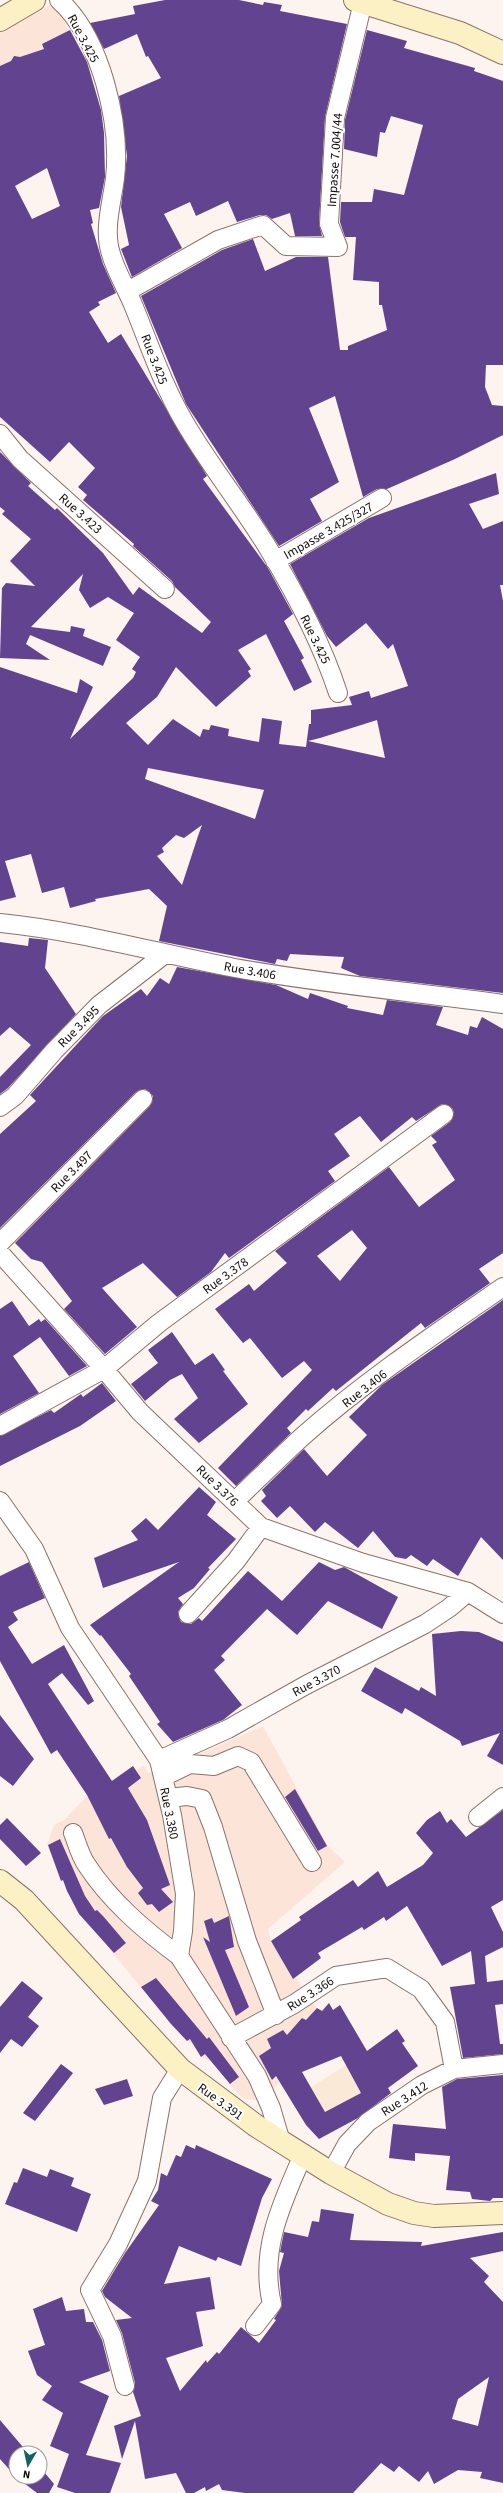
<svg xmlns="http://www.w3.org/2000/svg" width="503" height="2493" viewBox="0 0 503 2493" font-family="'Source Sans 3',sans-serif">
  <rect width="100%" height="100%" fill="#fdf4f0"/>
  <path fill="#fde4d9" d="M53 3 96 74 0 123V33Z
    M263 1726 328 1846 345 1862 268 1929 271 1941 277 1951 317 2008 306 2020 302 2018 287 2035 283 2030 267 2039 271 2048 259 2056 272 2080 276 2076 279 2082 274 2090 256 2100 246 2099 240 2096 213 2063 201 2057 195 2047 171 2024 107 1946V1938L77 1911 47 1845 54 1825 64 1820 87 1796 133 1766 136 1770 144 1765 148 1773 167 1768Z"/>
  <path fill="#fbe9d8" d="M346 2065 370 2111 319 2139 306 2125 291 2100Z"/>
  <path fill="#62438f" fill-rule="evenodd" d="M165 0H239L263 5 264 2 282 5 280 11 347 24 325 117 319 223 322 236H295L290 213 272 219 266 215H260L237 222 228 201 196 216 190 202 164 214 182 248 132 277 121 249 129 245 121 207 127 156 119 96 161 78 148 56 146 57 137 34 104 49 90 23 135 14 133 6Z
    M70 30 87 62 101 110 104 133 105 177 99 208 90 210 93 223 91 224 103 264 116 293 98 302 100 305 89 312 108 343 121 334 207 476 203 479 268 568 293 614 284 621 304 658 301 660 312 682 294 691 266 634 238 650 251 669 248 671 251 676 216 707 176 667 157 697 126 723 148 745 173 719 200 737 203 729 209 730 211 725 229 729 228 736 259 742 262 718 282 721 279 744 306 747 309 724H311V710L352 705 349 697 369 691 371 698 408 686 393 644 388 649 366 623 336 647 327 636 290 564 369 518 496 473 499 494 469 504 483 529 503 521V585H500L503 601V993L360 976 341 968 344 957 290 954 287 961 277 959 275 964 159 941 167 906 149 889 95 899 96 901 70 908 64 887 42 893 31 854 5 861 16 897 0 901V667L77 693 80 679 93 687 70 739 133 678 136 672 132 669 140 657 116 640 134 613 108 597 90 608 79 590 83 574 31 627 70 632 71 626 85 629 83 636 111 647 103 666 30 635 26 644 50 660 0 658 2 588 6 583 35 586 10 561 31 539 2 514 5 511 0 507V452L31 483 28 486 55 510 57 508 103 553 133 595 139 587 202 633 211 622 175 587 172 581 133 546 134 544 83 500 87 495 78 487 95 468 69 442 50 462 0 417V66L11 61 14 56 20 57 44 49 42 44ZM47 168 60 206 32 219 15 186ZM377 720 385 758 308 741 320 738ZM148 768 264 790 255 819 145 779ZM202 825 198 836 182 885 157 856 164 852 162 848 176 835 184 838Z
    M367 30 407 41 404 48 475 68 474 71 503 81V365H486L485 387 492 405 503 406V435L455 459 387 489H377L363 497 335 396 309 408 339 482 310 499 322 521 279 546 186 404 141 296 222 250 253 239 265 271 296 257H328L340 350H348V346L387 330 382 305H379V282L353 280 356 237H345L340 222 341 202H372L374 189 404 195 423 125 391 116 385 133 380 132 377 157 344 149 345 120Z
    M29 938 48 940 45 968 76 1014 8 1088 0 1094V1077L31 1045 10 1027 0 1036V942L28 946Z
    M177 967 276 985 308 999 310 993 348 1006 347 1008 383 1015 387 1000 443 1007 436 1025 468 1035 470 1026 477 1028 482 1017 503 1029V1253L479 1269 490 1283 425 1328 421 1323 336 1391 333 1388 308 1411 306 1409 287 1428 291 1433 236 1486 218 1468 312 1370 304 1361 282 1378 250 1338 243 1343 215 1309 249 1284 254 1291 287 1263 275 1251 389 1167 419 1207 455 1180 432 1145 437 1142 431 1136 450 1122 454 1113 452 1108 442 1104 416 1121 412 1117 381 1142 360 1116 334 1134 350 1156 328 1171 335 1181 229 1258 225 1253 211 1272 177 1297 143 1263 102 1288 137 1327 105 1354 64 1309 72 1301 42 1262 31 1259 15 1243 150 1106 153 1096 145 1089 136 1092 0 1228V1134L36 1101 30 1095 103 1016 141 989 147 996 160 978 169 984ZM352 1230 367 1248 340 1281 317 1256Z
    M503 1300V1560L481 1537 458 1576 433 1559 427 1566 411 1555 406 1559 395 1557 373 1531 358 1548 325 1522 315 1532 290 1506 277 1518 261 1501 266 1496 262 1490 304 1449 327 1476 367 1435 349 1417 382 1385Z
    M12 1301 29 1326 39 1319 41 1322 45 1319 87 1366 69 1376 40 1337 13 1356 39 1393 0 1414V1309Z
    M172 1332 195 1365 213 1353 225 1370 223 1371 248 1404 199 1443 174 1419 198 1398 182 1374 170 1380 145 1401 131 1384 158 1363 148 1350Z
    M102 1383 116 1401 80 1426 0 1466V1436L51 1410 54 1413 81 1394 83 1397Z
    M199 1487 216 1502 207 1515 236 1539 208 1568 210 1569 194 1588 178 1598 183 1604 178 1612 181 1622 191 1624 199 1618 202 1621 248 1571 282 1601 319 1562 335 1570 344 1567 398 1597 382 1629 328 1601 297 1635 267 1609 221 1656 225 1660 214 1670 242 1705 223 1720 173 1742 157 1724 160 1722 129 1676 131 1674 101 1635 100 1636 90 1625 179 1562 103 1588 94 1558 138 1540 131 1531 146 1518 158 1530Z
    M29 1562 45 1598 13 1612 18 1620 8 1627 32 1664 64 1645 94 1701 88 1705 62 1673 48 1684 112 1781 133 1766 141 1778 128 1788 147 1820 170 1885 161 1889 173 1902 159 1912 152 1904 147 1905 138 1893 143 1888 127 1867 111 1838 109 1839 87 1795 57 1750 51 1754 0 1661V1576Z
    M461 1631 479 1632 503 1642V1765L487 1756 500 1733 462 1746 460 1741 405 1708 402 1714 361 1691 375 1667 419 1691 421 1687 436 1696 432 1634Z
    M0 1715 34 1759 13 1786 0 1776Z
    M295 1789 327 1846 318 1851 285 1797Z
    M503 1810V1900L491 1907 503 1932V1947L485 1956 487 1982 503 1980V2004L495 2005 500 2044H503V2054L463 2058 450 1987 475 1984 471 1951 442 1966 407 1906 386 1921 384 1917 364 1930 362 1927 318 1953 321 1958 293 1979 271 1941 301 1920 299 1917 353 1880 358 1887 378 1871 387 1887 423 1865 433 1853 416 1833 427 1820 440 1811 447 1823 451 1819 466 1837Z
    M7 1818 41 1853 26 1866 0 1839V1825Z
    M60 1839 85 1896 95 1911 97 1910 103 1916 126 1943 114 1953 79 1914 67 1891 63 1880 61 1881 48 1845Z
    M229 1916 234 1947 225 1950 249 2007 236 2016 203 1937 210 1942 204 1921 212 1918 214 1923Z
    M156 1978 207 2039 209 2037 239 2077 230 2084 205 2054 201 2057 190 2039 187 2041 171 2024 141 1987Z
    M22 1981 43 1998 28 2017 39 2026 22 2047 11 2039 0 2053V2007Z
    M329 2003 333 2010 340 2005 367 2051 397 2029 405 2041 402 2043 418 2066 388 2088 391 2093 358 2118 319 2139 306 2125 276 2076 272 2080 259 2056 271 2048 267 2039 283 2030 287 2035 302 2018 306 2020 317 2008 322 2011ZM341 2056 361 2093 325 2112 302 2072Z
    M61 2064 73 2073 35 2121 23 2113Z
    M503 2075V2198H493L490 2201 472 2199 470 2192 446 2190 450 2156 415 2153V2161L389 2158 393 2124 446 2129 442 2087 457 2079Z
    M127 2079 133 2096 104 2105 95 2089Z
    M186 2145 195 2149 196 2145 272 2179 262 2198 241 2266 218 2257 216 2261 179 2246 164 2284 210 2277 215 2309 196 2312 203 2346 166 2358 180 2391 206 2360 207 2363 217 2352 219 2354 241 2327 259 2343 276 2320 274 2319 282 2306 279 2271 284 2253 280 2252 284 2232 308 2237 312 2221 319 2222 321 2209 354 2214 350 2240 422 2242 421 2246 503 2232V2251L470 2258 489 2276 484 2282 503 2302V2483L480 2478 482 2472 458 2470 434 2484 428 2471 419 2482 399 2466 394 2472 381 2463 353 2493H245L222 2490 219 2484 206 2491 205 2487 194 2493H186L176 2473 145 2479 135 2421 122 2459 114 2426 141 2416 133 2392 135 2383 122 2333 116 2320 132 2318 105 2297 102 2291 125 2253 159 2205 151 2201 158 2190 161 2173 167 2176 176 2155 181 2157ZM489 2377 478 2426 452 2419 458 2399Z
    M23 2168 47 2177 50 2169 74 2178 71 2186 91 2194 77 2232 5 2204 14 2182 17 2183Z
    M62 2297 66 2311 84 2309 86 2322H93L102 2340 110 2371 79 2382 109 2396 86 2455 121 2463 110 2493H75L57 2487 69 2454 50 2446 63 2413 42 2400 52 2386 37 2375 28 2351 45 2345 33 2309Z
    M0 2420 28 2453H16V2477L0 2459Z
    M40 2467 54 2484 49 2493H37L16 2477H40Z"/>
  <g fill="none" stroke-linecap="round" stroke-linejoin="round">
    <g stroke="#88736a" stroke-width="20">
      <path id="street" d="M59 0C101 38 121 123 115 178 112 202 103 230 111 254 116 272 127 289 134 307 150 346 163 386 185 423 210 466 242 505 268 548 296 594 321 641 338 693
        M128 291 218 240 263 225 286 246 338 247 329 224 335 118 363 2
        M0 434 20 459 165 589
        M275 561 382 498
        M0 923C80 931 157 953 235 968 324 984 414 992 503 1004
        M0 1107 15 1096 54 1051 99 1005 165 954
        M0 1243 143 1099
        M0 1253 104 1369 140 1412 261 1527 363 1563 468 1592 503 1614
        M0 1426 104 1369 159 1323 444 1114
        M0 1501 34 1549 70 1628 159 1760 172 1815 185 1894 183 1931 179 1956 257 2076 271 2108 281 2142
        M235 1501C257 1480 280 1457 303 1436 365 1381 435 1334 503 1287
        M188 1614 236 1561 261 1527
        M159 1760 228 1729 306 1685 425 1624 449 1608 468 1592
        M163 1777 190 1764 214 1766 238 1756 251 1762 312 1862
        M168 1798 187 1796 202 1799 213 1827 247 1941 276 2015
        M478 1817 503 1797
        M73 1833C77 1843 80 1855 86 1864 110 1901 144 1930 179 1956
        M231 2038 294 2004 336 1976 387 1968 421 1989 445 2022 454 2069
        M331 2173 347 2144 368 2122 422 2085 454 2069 503 2064
        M255 2326 272 2304C259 2250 282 2203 303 2155
        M125 2386 112 2336 90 2290 118 2244 147 2181 162 2098 180 2069"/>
    </g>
    <g stroke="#88736a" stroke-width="24">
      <path id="secondary" d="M355 0 460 33 503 53
        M0 20 34 0
        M0 1881 24 1900 180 2069 255 2125 331 2173 388 2204 414 2213 434 2216 503 2213"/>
    </g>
    <use href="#street" stroke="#fff" stroke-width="18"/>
    <use href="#secondary" stroke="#fcf0c5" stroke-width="22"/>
  </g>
  <g text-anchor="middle" stroke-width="4" stroke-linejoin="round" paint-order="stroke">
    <g font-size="13" fill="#130c08" stroke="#fff">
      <text transform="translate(84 38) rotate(62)" y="5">Rue 3.425</text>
      <text transform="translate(334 160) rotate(-86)" y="5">Impasse 7.004/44</text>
      <text transform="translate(155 359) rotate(69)" y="5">Rue 3.425</text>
      <text transform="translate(81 513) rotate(42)" y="5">Rue 3.423</text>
      <text transform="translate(328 530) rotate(-30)" y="5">Impasse 3.425/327</text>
      <text transform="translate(316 639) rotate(64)" y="5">Rue 3.425</text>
      <text transform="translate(250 970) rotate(10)" y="5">Rue 3.406</text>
      <text transform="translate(78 1026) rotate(-45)" y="5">Rue 3.495</text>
      <text transform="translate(71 1171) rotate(-45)" y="5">Rue 3.497</text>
      <text transform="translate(225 1275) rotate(-36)" y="5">Rue 3.378</text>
      <text transform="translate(364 1388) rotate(-38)" y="5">Rue 3.406</text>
      <text transform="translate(218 1485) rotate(44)" y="5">Rue 3.376</text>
      <text transform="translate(316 1680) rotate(-28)" y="5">Rue 3.370</text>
      <text transform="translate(170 1813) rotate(79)" y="5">Rue 3.380</text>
      <text transform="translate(310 1993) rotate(-33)" y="5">Rue 3.366</text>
      <text transform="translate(404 2098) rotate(-33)" y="5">Rue 3.412</text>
      <text transform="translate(221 2101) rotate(36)" y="5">Rue 3.391</text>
    </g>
  </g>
  <g transform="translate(28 2465) rotate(189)"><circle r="19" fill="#ffffff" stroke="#a19e9c"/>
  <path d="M0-3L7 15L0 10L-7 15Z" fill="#146361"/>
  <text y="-6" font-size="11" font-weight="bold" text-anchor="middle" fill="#130c08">N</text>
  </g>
</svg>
